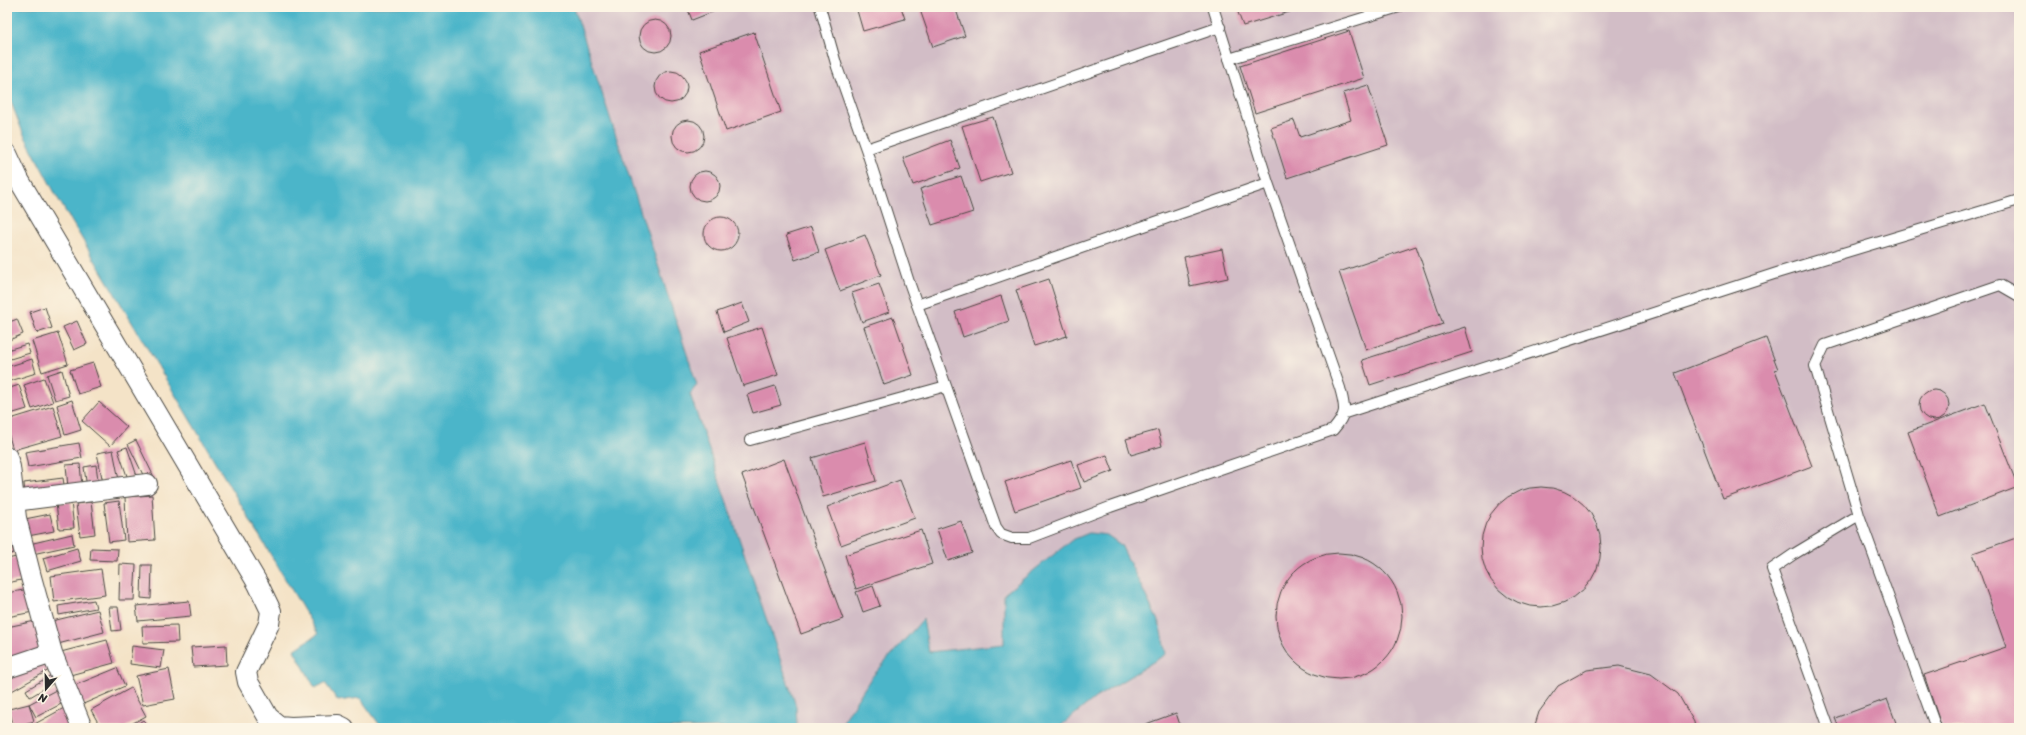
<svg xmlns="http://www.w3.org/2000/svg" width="2026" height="735" viewBox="0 0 2026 735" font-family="Sriracha,sans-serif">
  <rect width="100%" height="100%" fill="#fcf5e5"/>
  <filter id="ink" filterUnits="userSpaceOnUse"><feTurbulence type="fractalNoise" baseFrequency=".025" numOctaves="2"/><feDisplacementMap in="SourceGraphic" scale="8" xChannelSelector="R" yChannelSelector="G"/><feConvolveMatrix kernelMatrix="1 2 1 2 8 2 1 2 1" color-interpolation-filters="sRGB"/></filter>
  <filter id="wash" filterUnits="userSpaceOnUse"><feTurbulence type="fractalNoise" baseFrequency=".012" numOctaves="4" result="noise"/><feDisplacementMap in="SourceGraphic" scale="16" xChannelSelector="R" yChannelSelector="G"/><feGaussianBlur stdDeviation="0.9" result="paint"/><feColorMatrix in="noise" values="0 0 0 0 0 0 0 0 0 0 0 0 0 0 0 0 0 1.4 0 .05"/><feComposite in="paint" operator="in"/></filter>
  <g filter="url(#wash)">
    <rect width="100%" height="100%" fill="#f4e3c7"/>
    <path fill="#d2bdc6" d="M574 7H2019V728H1058L1094 698 1004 594V644L929 652 924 619 871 678 839 728H797L796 706 690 394 697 385Z"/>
    <path fill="#4bb5c9" stroke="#3b707a" d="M7 7H574L697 385 690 394 796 706 797 728H382L360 698 338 701 325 683 315 688 294 650 318 634 57 197 23 133 7 92Z
      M1089 533 1107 535 1121 545 1159 623 1166 654 1095 698 1058 728H839L871 678 923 619 929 652 1004 644V594L1072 540Z"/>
    <g id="blocks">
      <path fill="#da8cad" d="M687 7H725L692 20Z
        M856 7H901L905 19 863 31Z
        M919 7H955L965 36 933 47Z
        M1236 7H1306L1243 26Z
        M639 36a16 16 0 1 1 32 0a16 16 0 1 1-32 0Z
        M1349 31 1364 78 1255 113 1240 66Z
        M754 32 781 112 726 131 699 51Z
        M655 87a16 16 0 1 1 32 0a16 16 0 1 1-32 0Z
        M1368 85 1388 145 1287 178 1271 128 1294 120 1300 137 1351 120 1343 93Z
        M993 117 1011 172 980 182 962 126Z
        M672 136a16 16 0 1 1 32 0a16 16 0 1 1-32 0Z
        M950 140 960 168 913 185 903 158Z
        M690 186a15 15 0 1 1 30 0a15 15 0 1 1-30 0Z
        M961 176 973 212 932 225 920 189Z
        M704 234a17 17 0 1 1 34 0a17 17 0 1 1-34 0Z
        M811 227 819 252 795 260 786 235Z
        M865 235 881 275 840 291 825 250Z
        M1416 246 1443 324 1366 350 1339 272Z
        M1222 249 1228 278 1190 286 1184 257Z
        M1049 279 1067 336 1034 346 1016 290Z
        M879 284 889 312 862 322 852 293Z
        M1001 296 1009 321 963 337 955 312Z
        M742 303 749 322 724 332 717 312Z
        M45 307 52 328 37 333 30 312Z
        M893 317 913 375 884 385 864 327Z
        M17 319 23 334 7 341V323Z
        M77 321 87 344 74 350 63 327Z
        M762 327 778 375 743 386 727 338Z
        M1465 327 1472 352 1370 385 1362 360Z
        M58 333 68 364 42 372 32 341Z
        M1766 338 1778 369 1775 370 1812 466 1723 499 1675 373Z
        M27 344 30 353 7 360V350Z
        M32 359 36 373 7 382V367Z
        M93 363 101 387 78 394 70 370Z
        M62 370 69 396 55 400 47 375Z
        M44 378 53 402 32 409 24 385Z
        M19 385 27 409 7 415V389Z
        M775 386 781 405 753 413 747 395Z
        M1919 405a15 15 0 1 1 30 0a15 15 0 1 1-30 0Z
        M72 400 81 430 65 435 57 405Z
        M99 402 127 427 110 446 82 421Z
        M1985 403 2018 487 1940 517 1908 432Z
        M53 406 62 436 13 450 7 429V420Z
        M1158 430 1162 446 1131 455 1126 439Z
        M136 440 155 479 147 483 128 444Z
        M865 442 876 481 823 497 812 458Z
        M79 443 82 458 28 467 25 452Z
        M127 447 137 476 128 479 118 450Z
        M113 450 119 480 103 483 97 453Z
        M1107 455 1113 471 1084 482 1078 465Z
        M784 459 843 619 801 634 742 475Z
        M1071 460 1081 488 1015 511 1005 482Z
        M80 464 82 487 68 488 66 465Z
        M96 465 99 487 87 488 84 467Z
        M63 478 65 491 25 496 24 483Z
        M900 480 915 518 841 545 827 507Z
        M1481 547a60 60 0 1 1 120 0a60 60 0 1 1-120 0Z
        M152 495 155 540 127 542 125 497Z
        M119 501 124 540 109 542 104 503Z
        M71 502 74 528 59 529 56 503Z
        M91 502 95 534 80 536 76 504Z
        M50 514 54 531 28 536 25 519Z
        M961 521 972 553 948 561 937 529Z
        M921 530 932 564 856 589 845 555Z
        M72 534 74 545 28 555 25 545Z
        M2019 537V728H1942L1924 675 2006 647 1973 553Z
        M10 539 14 553 7 555V540Z
        M77 548 81 561 47 571 43 558Z
        M91 548 118 549 117 561 90 560Z
        M1276 616a63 63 0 1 1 126 0a63 63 0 1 1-126 0Z
        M21 556 26 579 7 583V559Z
        M120 564 136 565 134 600H119Z
        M142 565H152L151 599 141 598Z
        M101 569 105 595 54 602 51 576Z
        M873 586 880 606 863 612 856 592Z
        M29 589 33 612 7 617V593Z
        M94 600 96 608 59 615 58 606Z
        M189 601 191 616 138 621 136 606Z
        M109 607H118L121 630 112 631Z
        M98 610 104 632 58 644 52 621Z
        M40 620 46 653 7 661V627Z
        M177 625 178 642 143 643 142 626Z
        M107 640 114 663 63 677 57 653Z
        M226 645 227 665 193 667 191 647Z
        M132 646 164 650 161 668 130 664Z
        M44 660 49 670 10 692 7 686V680Z
        M1619 666 1651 674 1678 694 1694 722 1695 728H1534L1539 712 1558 686 1587 670Z
        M117 668 125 686 81 705 73 686Z
        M169 669 175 699 143 705 136 676Z
        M53 674 57 681 30 697 26 690Z
        M131 688 146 716 124 728H101L91 710Z
        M56 690 63 703 36 717 29 704Z
        M1887 699 1898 728H1839L1835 718Z
        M29 704 34 721 14 727 9 709Z
        M64 708 75 728H33L31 726Z
        M7 712 13 728H7Z
        M1176 713 1181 728H1135Z
        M143 720 150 728H132Z"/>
    </g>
  </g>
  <g filter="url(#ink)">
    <use href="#blocks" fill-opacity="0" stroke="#494742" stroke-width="1"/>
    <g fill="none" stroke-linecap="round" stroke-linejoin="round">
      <g stroke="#494742" stroke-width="12">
        <path id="service" d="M820 7 837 67 866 149 909 282 996 527 1001 534 1012 538H1029L1110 507 1333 430C1348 413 1345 408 1340 388L1268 183 1213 7
          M1229 59 1399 7
          M866 149 1220 27
          M917 305 1268 183
          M1345 413 1780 272 2019 200
          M750 440 946 386
          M1829 728 1772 569 1794 554 1859 515
          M1936 728 1859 515 1815 366 1825 345 2000 285 2019 296"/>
      </g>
      <g stroke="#494742" stroke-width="22">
        <path id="minor" d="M7 154 19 180 258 584 271 611 269 624 246 672 248 682 268 717 279 726 291 727 338 725 344 728
          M7 457 10 467 16 518 31 577 52 653 82 728
          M14 501 147 484
          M7 668 52 653"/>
      </g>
      <use href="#service" stroke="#fff" stroke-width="10"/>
      <use href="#minor" stroke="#fff" stroke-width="20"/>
    </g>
  </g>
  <rect width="2026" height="735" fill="none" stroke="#fcf5e5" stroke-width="24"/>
  <g transform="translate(46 689) rotate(200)" stroke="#fcf5e5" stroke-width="3" paint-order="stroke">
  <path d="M0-3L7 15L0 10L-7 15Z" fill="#2b2b2b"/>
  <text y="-6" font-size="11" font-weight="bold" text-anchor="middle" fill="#2b2b2b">N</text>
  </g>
</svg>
